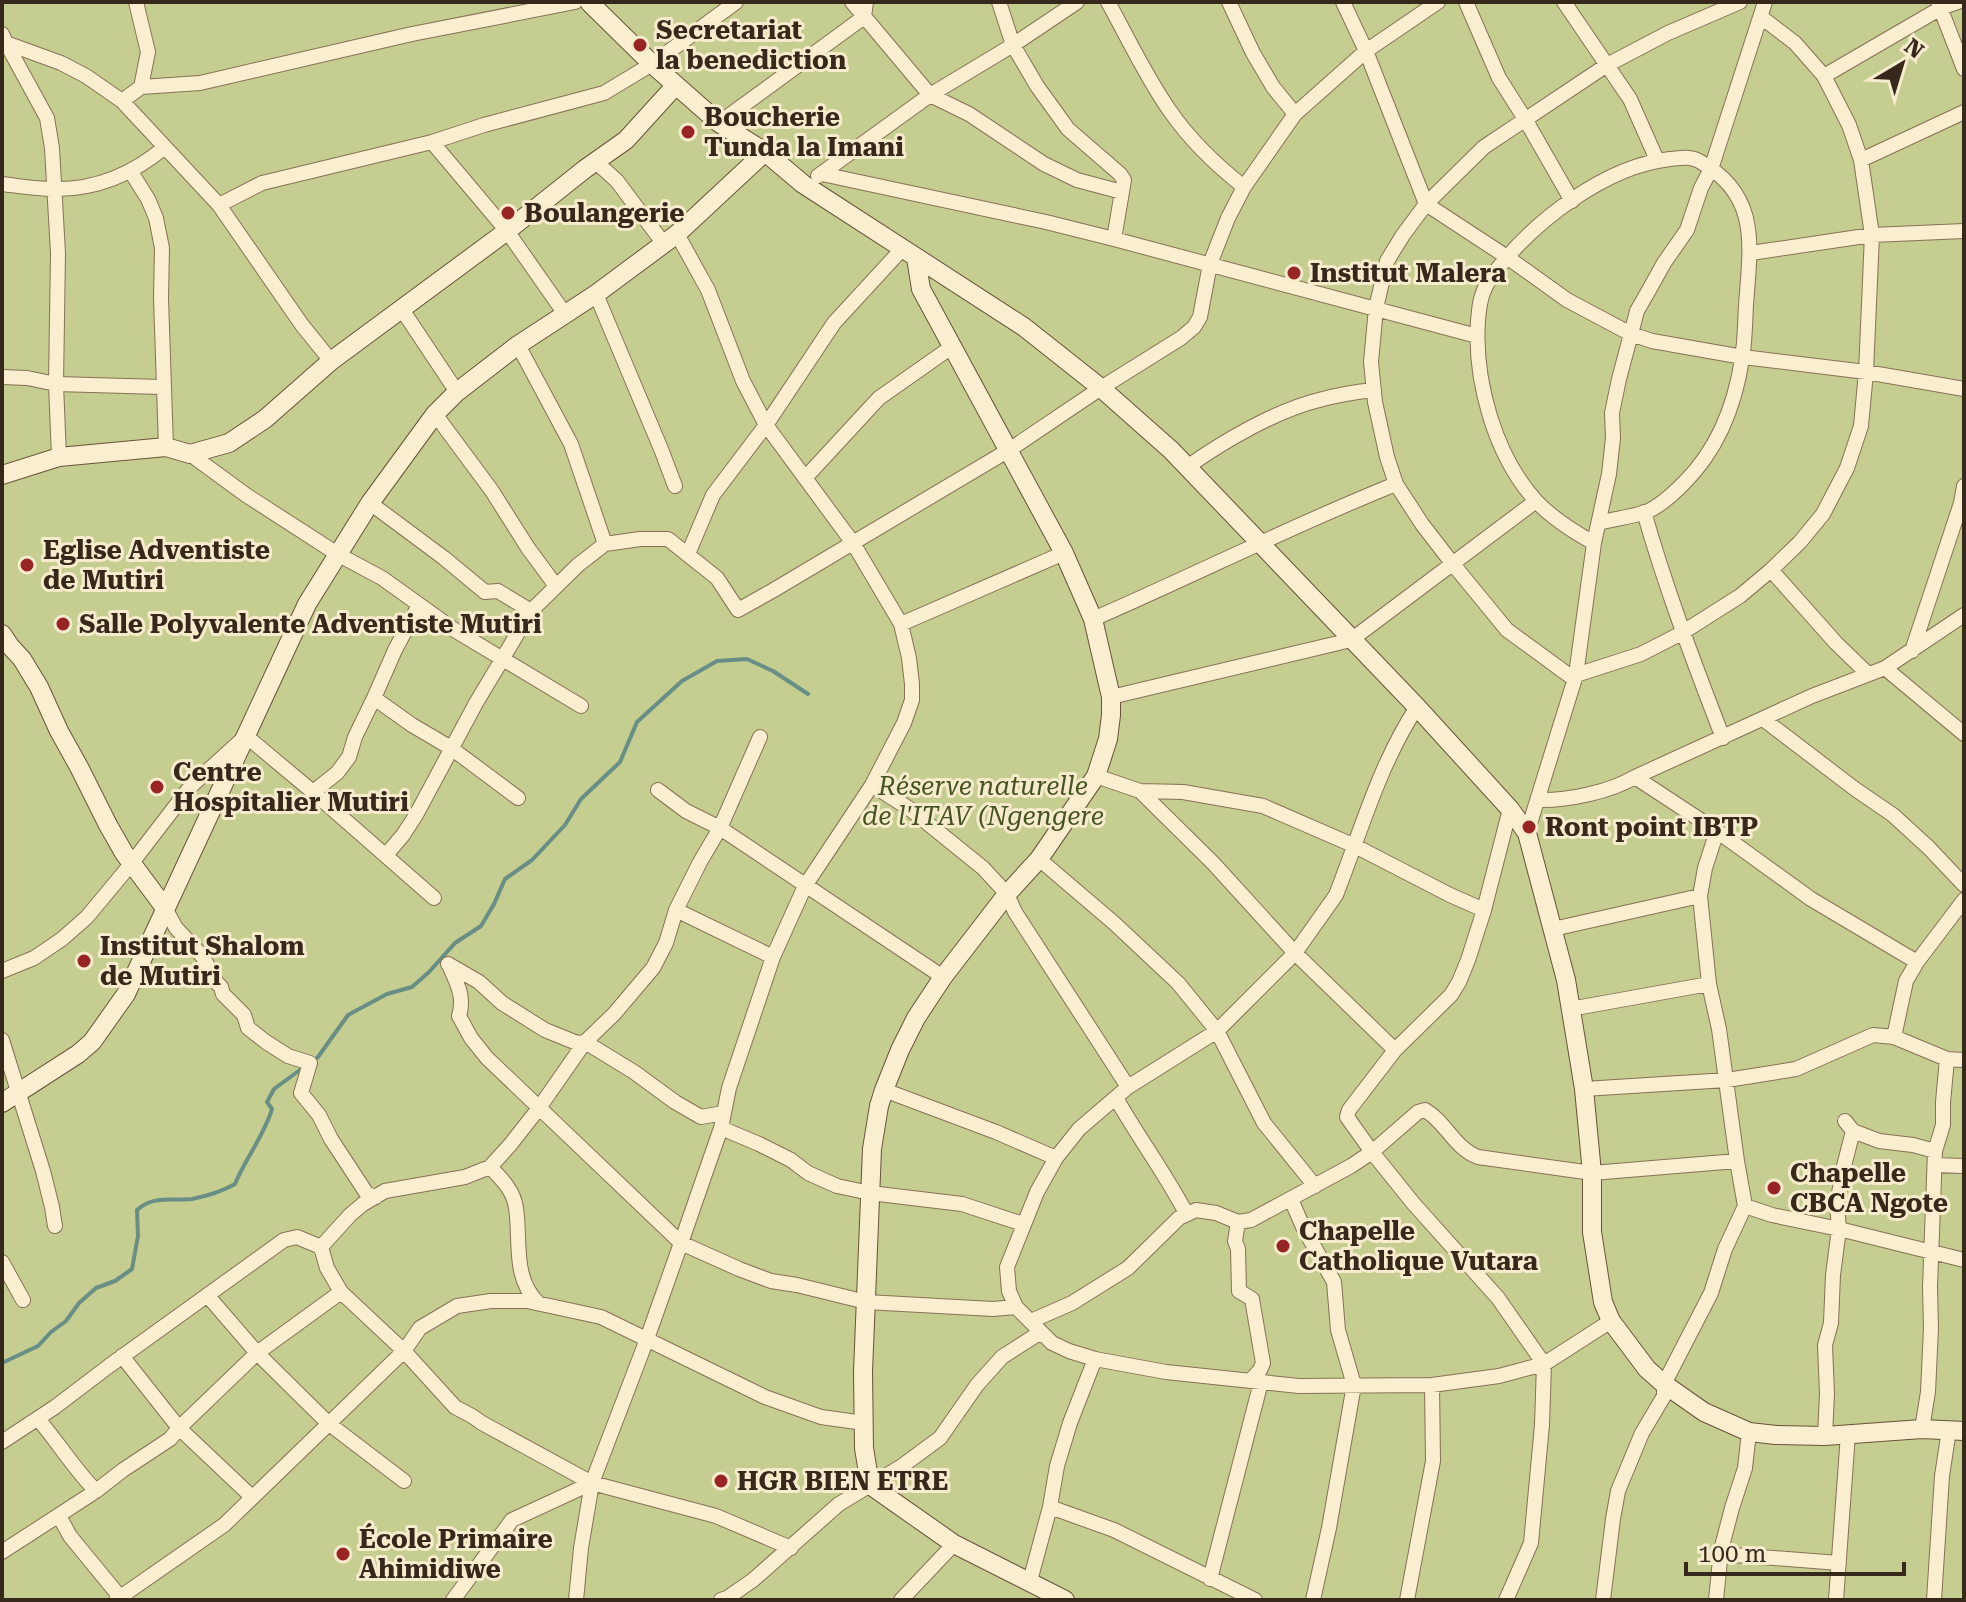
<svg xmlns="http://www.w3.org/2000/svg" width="1966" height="1602" viewBox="0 0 1966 1602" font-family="'Roboto Serif',serif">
  <rect width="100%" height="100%" fill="#efe1bc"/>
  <path fill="#c5cd90" d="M2 2H1964V1600H2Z"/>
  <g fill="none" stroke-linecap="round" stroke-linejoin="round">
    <path stroke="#688e85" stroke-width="4" d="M312 1062 318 1057 348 1015 387 994 412 987 429 972 455 943 481 926 494 904 505 879 532 860 565 825 581 799 620 762 637 722 682 681 717 661 747 659 773 671 808 694
      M2 1363 38 1346 51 1332 66 1321 79 1303 96 1288 115 1281 132 1269 138 1236 137 1210C153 1195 172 1201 192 1199 207 1196 221 1192 235 1184 245 1159 264 1136 272 1109L267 1102 274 1089 304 1067"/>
    <g stroke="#877155" stroke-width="16">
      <path id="street" d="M136 2 148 52 141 87
        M852 2 930 95 969 114 1044 164 1077 180 1122 192
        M999 2 1013 45 1037 86 1068 129 1120 174 1124 180 1114 239
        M1108 2C1128 38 1146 77 1170 111 1190 140 1216 165 1244 187
        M1229 2 1253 53 1273 87 1295 114
        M1343 2 1366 51 1426 204 1507 257 1567 300 1631 334 1652 341 1743 357 1866 372 1964 389
        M1466 2 1499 78 1525 119 1572 201
        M1564 2 1630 99 1657 160
        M1938 2 1964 69
        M2 34 6 43 61 63 86 76 122 101 219 205 302 325 331 361
        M6 43 47 118 52 148 58 253 56 384 59 457
        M1824 76 1941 8 1958 2
        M122 101 141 87 200 83 412 34 575 2
        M719 123 864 17 866 2
        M432 142 507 231 565 314
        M1861 160 1964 112
        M596 162 617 181 664 244
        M131 172 148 199 156 218 162 248 161 298 166 447
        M822 174 1046 222 1114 239 1477 336
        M818 176 930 95 1013 45 1077 2
        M2 184C19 186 36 189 53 189 95 190 133 174 165 147
        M219 205 262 183 432 142 484 125 604 93 652 64 736 2
        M1751 253 1872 235 1964 231
        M596 294 661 449 675 486
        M401 308 457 392
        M518 345 571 444 605 544
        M2 377 27 378 56 384 162 387
        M435 414 492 491 528 548 556 586
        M190 454 246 495 339 555 382 578 456 631 581 706
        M1187 467C1224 441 1275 411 1319 400 1337 395 1355 392 1374 390
        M806 477 879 398 953 346
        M370 503 444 558 485 592 498 591 531 611
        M1644 512C1666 589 1694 663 1723 738
        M1594 543C1574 532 1552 518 1536 501 1495 456 1474 381 1478 321 1479 309 1480 297 1486 286 1488 281 1493 276 1496 271 1534 221 1606 166 1670 159 1680 158 1690 156 1699 161 1761 195 1750 247 1746 305 1745 323 1745 342 1742 359 1735 405 1717 450 1684 483 1674 493 1659 507 1646 512 1631 517 1614 519 1599 523
        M688 554 713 495 766 425 834 323 903 248
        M1771 570 1836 643 1868 674
        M1093 619C1195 575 1293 525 1396 484
        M901 624 1064 553
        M1912 651 1961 503 1964 486
        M1885 668 1964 734
        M1576 675 1641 654 1680 634 1740 596 1771 570 1800 542 1823 514 1847 468 1861 426 1866 372 1872 235 1861 160 1849 125 1824 76 1795 43 1761 17
        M1574 679 1507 630 1452 563 1422 524 1396 484 1387 457 1375 402 1371 362 1376 308 1387 261 1403 235 1426 204 1484 147 1607 65 1668 33 1740 2
        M1111 697 1351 640 1536 501
        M374 698 395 650 419 605
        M1417 707C1379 765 1361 831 1336 895L1295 953 1217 1031 1128 1087 1079 1129 1056 1158 1037 1192 1007 1267 1009 1291 1016 1307 1052 1343 1069 1351 1095 1359 1166 1372 1299 1386 1432 1385 1499 1376 1544 1364 1611 1321
        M1763 719 1855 789 1893 815 1929 848 1964 885
        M1096 776 1140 791 1183 792 1263 806 1355 846 1450 895 1484 910
        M1635 777 1717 831 1811 899 1917 962
        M872 785 910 809 983 868 1007 894 1015 912 1128 1087
        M658 790 686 811 720 828 943 977
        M1140 791 1213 863 1295 953 1395 1050
        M313 792 337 773 349 757 355 737 374 698 412 725 451 748 518 798
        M1537 800C1567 801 1610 792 1635 777L1812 696 1885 668 1964 615
        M1527 833 1576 675 1594 543 1609 474 1613 438 1612 413 1619 379 1631 334 1637 311 1649 290 1664 263 1687 230 1701 188 1711 169 1765 2
        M386 855 403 835 416 815 476 703 531 611 578 565 605 544 640 539H668L717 578 738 610 772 591 1009 450 1101 388 1181 338 1194 327 1200 317 1210 264 1228 218 1244 187 1295 114 1366 51 1438 2
        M1039 859 1114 923 1178 983 1217 1031 1264 1123 1315 1186
        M165 908 176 928 203 957 217 983 221 987 223 994 244 1015 248 1028 266 1042 288 1056 310 1063 301 1093 319 1115 331 1139 367 1194 376 1197
        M676 910 773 957
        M1553 929 1700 896
        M448 964 479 982 502 1003 545 1030 577 1043 585 1042 634 1072 675 1102 701 1117 723 1113
        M449 965C457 983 465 997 459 1016L471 1038 487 1058 681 1243 739 1269 771 1281 797 1285 866 1302 993 1309 1016 1307
        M2 971 34 958 62 939 87 917 131 864 191 786 246 736 313 792 434 898
        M1570 1009 1709 984
        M1894 1037 1906 981 1917 962 1964 900
        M2 1040 43 1171 52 1207 55 1226
        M1584 1089 1727 1080 1796 1069 1873 1035 1894 1037 1947 1059 1964 1060
        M884 1090 996 1132 1056 1158
        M1116 1098C1138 1137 1165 1173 1186 1213
        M721 1128 759 1144 791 1160 808 1173 837 1186 870 1193 962 1204 1023 1224
        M1853 1131 1879 1141 1913 1145 1935 1151
        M1935 1165 1964 1166
        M490 1167C501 1178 514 1191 516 1208 521 1241 512 1277 538 1303
        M1291 1199 1303 1227 1334 1282 1338 1330 1354 1385 1329 1528 1313 1600
        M1745 1206 1772 1215 1839 1229 1964 1260
        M1238 1222 1235 1241 1238 1249 1239 1291 1252 1299 1263 1363 1260 1370 1251 1380
        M321 1247 350 1215 363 1204 385 1191 465 1177 490 1167 510 1145 539 1108 585 1042 614 1014 653 968 666 943 676 910 700 862 720 828 760 737
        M321 1247 327 1268 341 1292 404 1351 455 1407 472 1416 482 1423 592 1483 716 1516 791 1548
        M2 1262 23 1300
        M207 1295 257 1353 328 1423 404 1481
        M1031 1321 1072 1303 1128 1268 1179 1218 1196 1210 1216 1213 1238 1222 1251 1220 1351 1166 1372 1152 1418 1112 1425 1110C1446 1122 1454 1148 1478 1157L1592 1173 1737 1161
        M122 1356 179 1428 252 1497
        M38 1419C58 1442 74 1469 96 1491
        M1922 1429 1928 1392 1931 1328 1930 1287 1935 1151 1943 1125V1102L1947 1059
        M1825 1436 1827 1394 1825 1345 1831 1323 1833 1275 1839 1229 1837 1204 1844 1166 1853 1131 1845 1121
        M2 1442 55 1407 109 1366 284 1240 297 1237 321 1247
        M1050 1507 1114 1530 1255 1600
        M59 1516 70 1536 120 1597
        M2 1552 96 1491 123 1470 170 1439 179 1428 257 1353 341 1292
        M1721 1554 1839 1563
        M1210 1579 1261 1382
        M1030 1581 1050 1507 1057 1466 1070 1423 1095 1359
        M116 1600 224 1525 404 1351 420 1328 457 1306 491 1301H527L601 1317 765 1397 821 1417 864 1423
        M453 1600 512 1520 592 1483
        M576 1600 581 1548 592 1483 647 1339 681 1243 721 1128 729 1088 773 957 805 886 872 785 904 723 912 700V684L909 658 901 624 853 543 766 425 743 381 708 290 677 234
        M721 1600 727 1598 753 1580 839 1504 902 1466 940 1438 977 1385 1002 1357 1041 1332
        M901 1600 954 1544
        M1407 1600 1433 1461 1432 1385
        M1506 1600 1531 1543 1542 1425 1544 1364 1498 1298 1413 1203 1372 1152 1347 1117 1349 1110 1395 1050 1451 995 1459 982 1468 960 1484 910 1510 809
        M1603 1600 1613 1519 1618 1491 1642 1433 1664 1396V1384L1711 1293 1725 1249 1745 1206 1737 1161 1719 1029 1709 984 1700 896 1705 868 1717 831
        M1716 1600 1721 1550 1732 1508 1745 1468 1749 1432
        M1836 1600 1848 1434
        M1934 1600 1942 1476 1949 1430"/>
    </g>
    <g stroke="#695239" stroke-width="20">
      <path id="secondary" d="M589 2 652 64 719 123 765 152 803 184 1024 327 1101 388 1171 450 1417 707 1510 809 1527 833 1566 980 1584 1089 1592 1173V1232L1603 1302 1611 1321 1647 1369 1664 1384 1704 1412 1749 1432 1776 1435 1825 1436 1922 1429 1964 1431
        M916 258 921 289 1064 553 1093 619 1111 697V715L1108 739 1096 776 1039 859 1007 894 943 977 916 1018 900 1050 884 1090 879 1106 872 1149 863 1372 864 1448 870 1485 954 1544 1065 1600
        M2 475 59 457 166 447 190 454 229 443 265 419 331 361 507 231 585 169 626 140 676 85
        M2 634 10 646 22 659 39 687 59 731 79 767 108 825 124 853 165 908
        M2 1103 78 1054 92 1042 126 994 307 604 370 503 435 414 457 392 518 345 596 294 677 234 765 152"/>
    </g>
    <use href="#street" stroke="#faeed0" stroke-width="14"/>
    <use href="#secondary" stroke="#faeed0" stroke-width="18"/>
  </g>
  <g fill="#982523" stroke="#f6ebcc" stroke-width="3">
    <circle cx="640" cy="45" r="8"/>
    <circle cx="688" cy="132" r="8"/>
    <circle cx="508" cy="213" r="8"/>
    <circle cx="1294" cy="273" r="8"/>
    <circle cx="27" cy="565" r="8"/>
    <circle cx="63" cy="624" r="8"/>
    <circle cx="157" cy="787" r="8"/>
    <circle cx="1529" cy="827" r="8"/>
    <circle cx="84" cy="961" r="8"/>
    <circle cx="1774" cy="1188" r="8"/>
    <circle cx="1283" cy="1246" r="8"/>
    <circle cx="721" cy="1481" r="8"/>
    <circle cx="343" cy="1554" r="8"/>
  </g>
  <g text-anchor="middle" stroke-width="6" stroke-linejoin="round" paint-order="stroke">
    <g font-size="26" font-weight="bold" fill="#36281b" stroke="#f6ebcc" text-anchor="start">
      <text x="656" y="39">Secretariat<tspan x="656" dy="30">la benediction</tspan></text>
      <text x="704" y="126">Boucherie<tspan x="704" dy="30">Tunda la Imani</tspan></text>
      <text x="524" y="222">Boulangerie</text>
      <text x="1310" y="282">Institut Malera</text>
      <text x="43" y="559">Eglise Adventiste<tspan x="43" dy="30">de Mutiri</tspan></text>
      <text x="79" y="633">Salle Polyvalente Adventiste Mutiri</text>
      <text x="173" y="781">Centre<tspan x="173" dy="30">Hospitalier Mutiri</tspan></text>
      <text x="1545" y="836">Ront point IBTP</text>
      <text x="100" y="955">Institut Shalom<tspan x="100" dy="30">de Mutiri</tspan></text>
      <text x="1790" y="1182">Chapelle<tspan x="1790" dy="30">CBCA Ngote</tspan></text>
      <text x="1299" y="1240">Chapelle<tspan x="1299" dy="30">Catholique Vutara</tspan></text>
      <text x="737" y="1490">HGR BIEN ETRE</text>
      <text x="359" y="1548">École Primaire<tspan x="359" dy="30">Ahimidiwe</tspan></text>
    </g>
    <g font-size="26" font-style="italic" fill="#455321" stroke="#f6ebcc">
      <text x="983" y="795">Réserve naturelle<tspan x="983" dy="30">de l'ITAV (Ngengere</tspan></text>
    </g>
  </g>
  <rect width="1966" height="1602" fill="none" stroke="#36281b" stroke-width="8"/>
  <g transform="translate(1902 64) rotate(38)" stroke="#f6ebcc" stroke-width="6" paint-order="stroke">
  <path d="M0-6L14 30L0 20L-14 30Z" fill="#36281b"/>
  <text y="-12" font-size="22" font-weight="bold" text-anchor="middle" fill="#36281b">N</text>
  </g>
  <path d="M1686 1562v12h218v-12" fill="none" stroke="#36281b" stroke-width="4"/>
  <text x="1698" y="1562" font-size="24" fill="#36281b" stroke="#f6ebcc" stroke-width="6" paint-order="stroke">100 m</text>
</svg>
